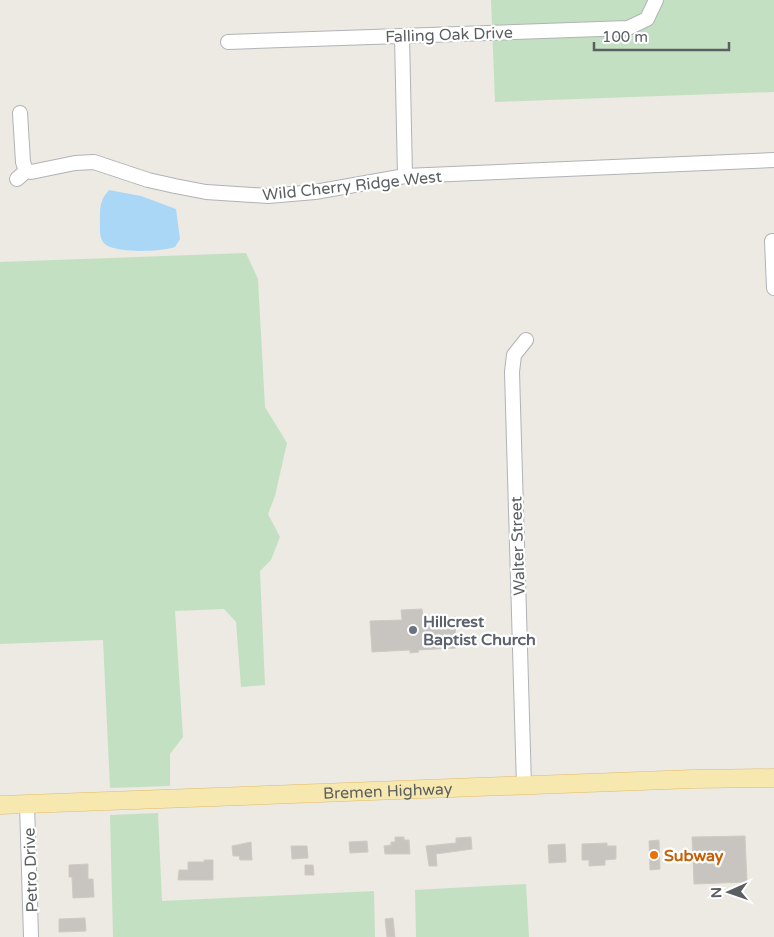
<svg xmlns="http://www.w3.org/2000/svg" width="774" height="937" viewBox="0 0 774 937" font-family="'Varela Round',sans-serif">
  <rect width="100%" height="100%" fill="#eceae3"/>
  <path fill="#c3e1c2" d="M491 0H774V92L495 102Z
    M246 253 258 279 265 407 287 443 275 496 268 514 280 537 271 560 260 571 265 685 241 687 236 622 224 609 175 611 183 737 170 754V786L110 788 103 640 0 644V262Z
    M158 813 162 901 374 891 375 937H113L110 815Z
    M526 884 529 937H416L415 890Z"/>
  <path fill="#aad7f6" d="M109 190 141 196 176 209 180 239 175 247C162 252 111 254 103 242 99 236 100 227 100 219 100 207 100 200 109 190Z"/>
  <path fill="#c8c5c0" stroke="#d0cbc2" d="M422 609 423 619 455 617 456 648 418 650 419 652 410 653V650L372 652 370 621 402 620 401 610Z
    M745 836 747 882 694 884 692 837Z
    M395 837H404V840H409L410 854H385L384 846 391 845V842H395Z
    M471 837 472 849 436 854 437 866H429L426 846 456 843V838Z
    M659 840 660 869 650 870 649 841Z
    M367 841 368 852 350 853 349 842Z
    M251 842 252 860H240L239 856H233L232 846Z
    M607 843V846H616V859L605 860V865L589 866V860H582V844Z
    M565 844 566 862 549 863 548 845Z
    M291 846H307L308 858 292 859Z
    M204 860H213V880H178L179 870H188V862H204Z
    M88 864V879H93L94 897 73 898 72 877H69V865Z
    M305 865H313L314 875H305Z
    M85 918 86 931 59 932V919Z
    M393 918 395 937H387L385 919Z"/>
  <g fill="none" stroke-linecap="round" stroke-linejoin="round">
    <g stroke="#b0b3b7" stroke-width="16">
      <path id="minor" d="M402 36 405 176
        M228 42 628 28 647 19 656 0
        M20 113 23 162 26 171 31 172 75 163 94 162 148 180 175 186 206 192 268 196 315 192 405 176 774 160
        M17 179 26 171
        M772 241 774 288
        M524 786 512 372 514 355 526 340
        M27 804 31 937"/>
    </g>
    <g stroke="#e2bb66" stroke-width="19">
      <g id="major">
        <path id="s1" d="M0 805 693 779 774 778"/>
      </g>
    </g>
    <use href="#minor" stroke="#fff" stroke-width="14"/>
    <use href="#major" stroke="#f6e8ae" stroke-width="18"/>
  </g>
  <circle fill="#6b7280" stroke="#fff" stroke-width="2" cx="413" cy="630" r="5"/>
  <circle fill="#e8710a" stroke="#fff" stroke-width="2" cx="654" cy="855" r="5"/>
  <g text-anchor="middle" stroke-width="4.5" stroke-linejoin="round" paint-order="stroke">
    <g font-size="16" fill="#5b5f62" stroke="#fff">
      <text transform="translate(449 34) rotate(-2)" y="6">Falling Oak Drive</text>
      <text transform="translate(352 185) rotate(-6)" y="6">Wild Cherry Ridge West</text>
      <text transform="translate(517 546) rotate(-92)" y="6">Walter Street</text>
      <text dy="6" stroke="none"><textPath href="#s1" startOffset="388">Bremen Highway</textPath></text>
      <text transform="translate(30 870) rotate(-92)" y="6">Petro Drive</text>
    </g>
    <g font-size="16" font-weight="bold" fill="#5b616d" stroke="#fff" text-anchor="start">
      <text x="423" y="627">Hillcrest<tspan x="423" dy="18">Baptist Church</tspan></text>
    </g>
    <g font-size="16" font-weight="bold" fill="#c56008" stroke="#fff" text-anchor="start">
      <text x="664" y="861">Subway</text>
    </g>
  </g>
  <g transform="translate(729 892) rotate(268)" stroke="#ffffff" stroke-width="4" paint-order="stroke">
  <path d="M0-4L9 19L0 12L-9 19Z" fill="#5b5f62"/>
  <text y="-8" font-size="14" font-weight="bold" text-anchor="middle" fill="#5b5f62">N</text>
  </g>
  <path d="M594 42v8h135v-8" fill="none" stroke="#5b5f62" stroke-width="2.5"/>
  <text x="602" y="42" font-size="15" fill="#5b5f62" stroke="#ffffff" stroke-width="4" paint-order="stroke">100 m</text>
</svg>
